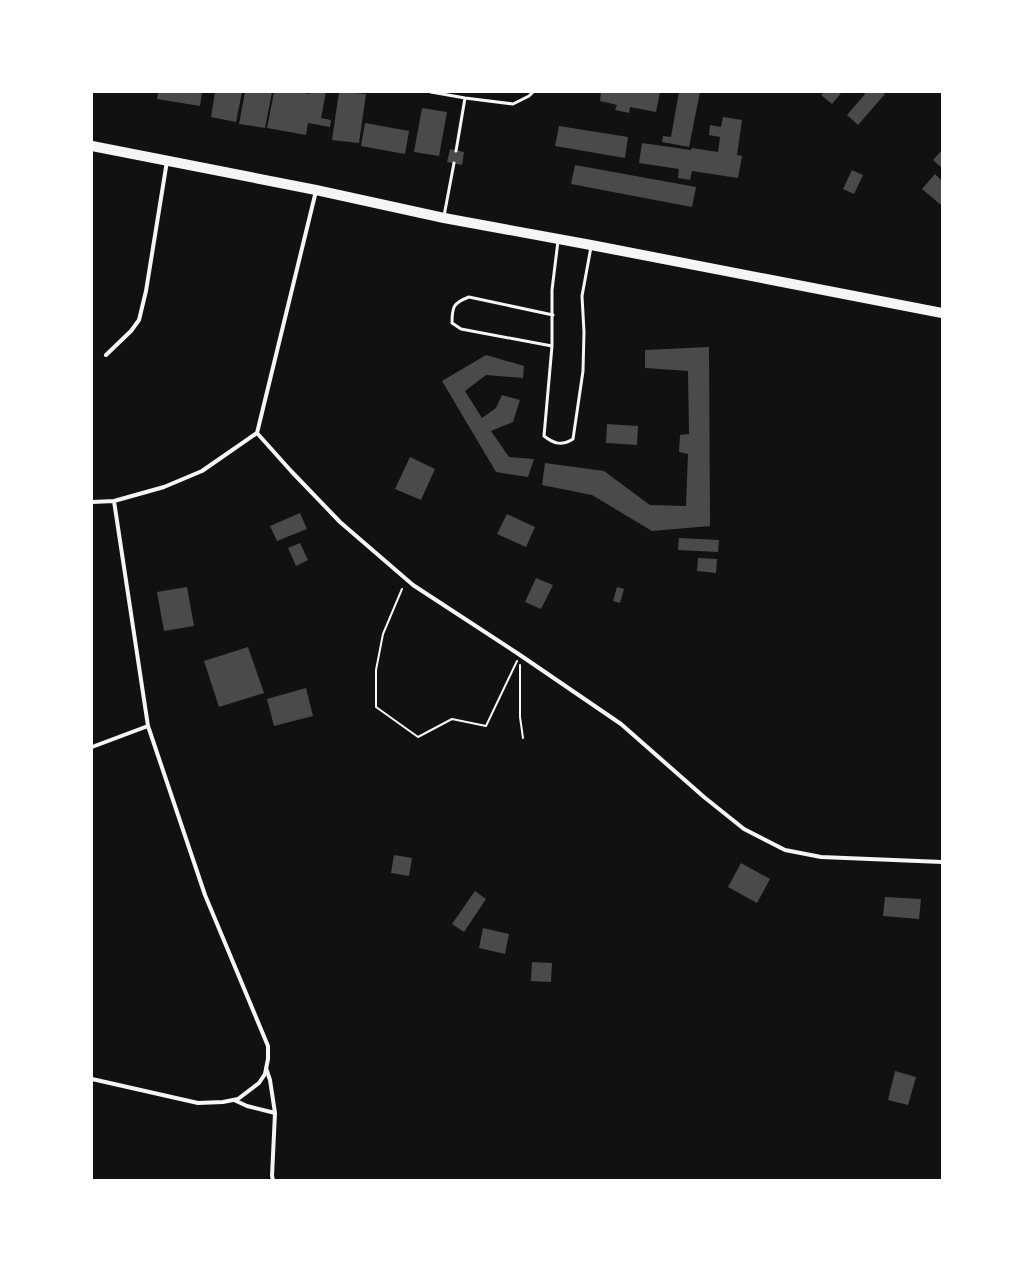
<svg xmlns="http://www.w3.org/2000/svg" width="1034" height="1272" viewBox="0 0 1034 1272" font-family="'Noto Sans',sans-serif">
  <rect width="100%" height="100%" fill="#111"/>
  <path fill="#4a4a4a" d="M158 92H202L200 106 157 99Z
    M215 92H242L236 122 211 117Z
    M245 92H272L265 128 239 124Z
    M274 92H300L309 94 310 92H326L321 118 331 120 330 127 308 123 306 135 267 128Z
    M339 92 366 94 359 143 332 140Z
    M601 92H660L656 112 630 107 629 113 615 110 617 105 600 101Z
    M679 92H700L689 147 662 142 663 136 671 137Z
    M824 92H842L832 104 821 95Z
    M863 92H882L885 94 858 125 847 115 865 94Z
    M422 108 447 112 439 156 414 152Z
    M723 117 742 120 737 155 742 156 738 178 692 171 690 180 678 178 679 169 639 163 642 143 691 150 692 148 718 152 720 137 709 135 710 125 721 127Z
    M365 123 409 131 405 154 361 146Z
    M559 126 628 137 625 158 555 146Z
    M450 149 464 152 462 165 447 162Z
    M942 150V168L933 160Z
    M575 165 696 187 692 207 571 184Z
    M852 170 863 175 854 194 843 189Z
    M935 174 942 181V204L941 205 922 189Z
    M709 347 710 526 652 531 592 495 542 485 545 463 604 471 650 505 686 506 688 454 679 452 680 435 689 434 688 371 645 368V350Z
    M486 355 524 366 523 378 486 375 465 391 482 418 496 408 502 395 520 400 513 422 491 431 509 457 534 459 528 477 496 472 442 381Z
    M607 424 638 426 637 445 606 443Z
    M410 457 435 469 421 500 395 489Z
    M300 513 307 529 277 541 270 526Z
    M507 514 535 527 526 547 497 534Z
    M679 538 719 540 718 552 678 550Z
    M300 543 308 560 296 566 288 548Z
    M698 558 717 559 716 573 697 571Z
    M536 578 553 585 541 609 525 602Z
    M187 587 194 626 164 631 157 592Z
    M617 587 624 589 620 603 613 601Z
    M248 647 264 693 219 707 204 661Z
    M306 688 313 716 274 726 267 699Z
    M394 855 412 858 409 876 391 873Z
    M741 863 770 879 757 903 728 887Z
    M475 891 486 899 464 932 452 924Z
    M885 897 921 899 919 919 883 916Z
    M483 928 509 934 505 954 479 948Z
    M532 962 552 963 551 982 531 981Z
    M895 1071 916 1077 908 1105 888 1100Z"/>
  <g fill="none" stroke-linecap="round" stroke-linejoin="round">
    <path stroke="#f5f5f5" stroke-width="2" d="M402 589 383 634 376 670V707L418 737 452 719 486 726 517 661
      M520 665V717L523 738"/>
    <path stroke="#f5f5f5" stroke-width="3" d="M431 92 465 98 513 104 529 96 533 92
      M456 151 465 98
      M444 216 454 163
      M558 241 552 290V346L544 436C554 444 562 446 573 439L583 371 584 332 582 296 591 247
      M552 346 461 329 452 323C452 307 453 303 469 297L553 315"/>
    <path stroke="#f5f5f5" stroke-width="4" d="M316 191 257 433 291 471 340 522 413 585 520 655 621 724 704 797 744 829 785 850 821 857 942 862
      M106 355 131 331 139 320 146 291 167 161
      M92 502 114 501 164 487 202 471 257 433
      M92 747 148 726
      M266 1068 270 1080 275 1113 272 1176 273 1180
      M92 1079 198 1103 223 1102 238 1099 259 1083 265 1074 268 1059V1046L205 895 148 726 114 501
      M234 1100 247 1106 275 1113"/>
    <path stroke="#f5f5f5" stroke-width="10" d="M92 146 316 190 444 218 591 245 942 313"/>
  </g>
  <rect width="1034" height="1272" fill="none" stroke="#ffffff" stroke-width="186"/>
</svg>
